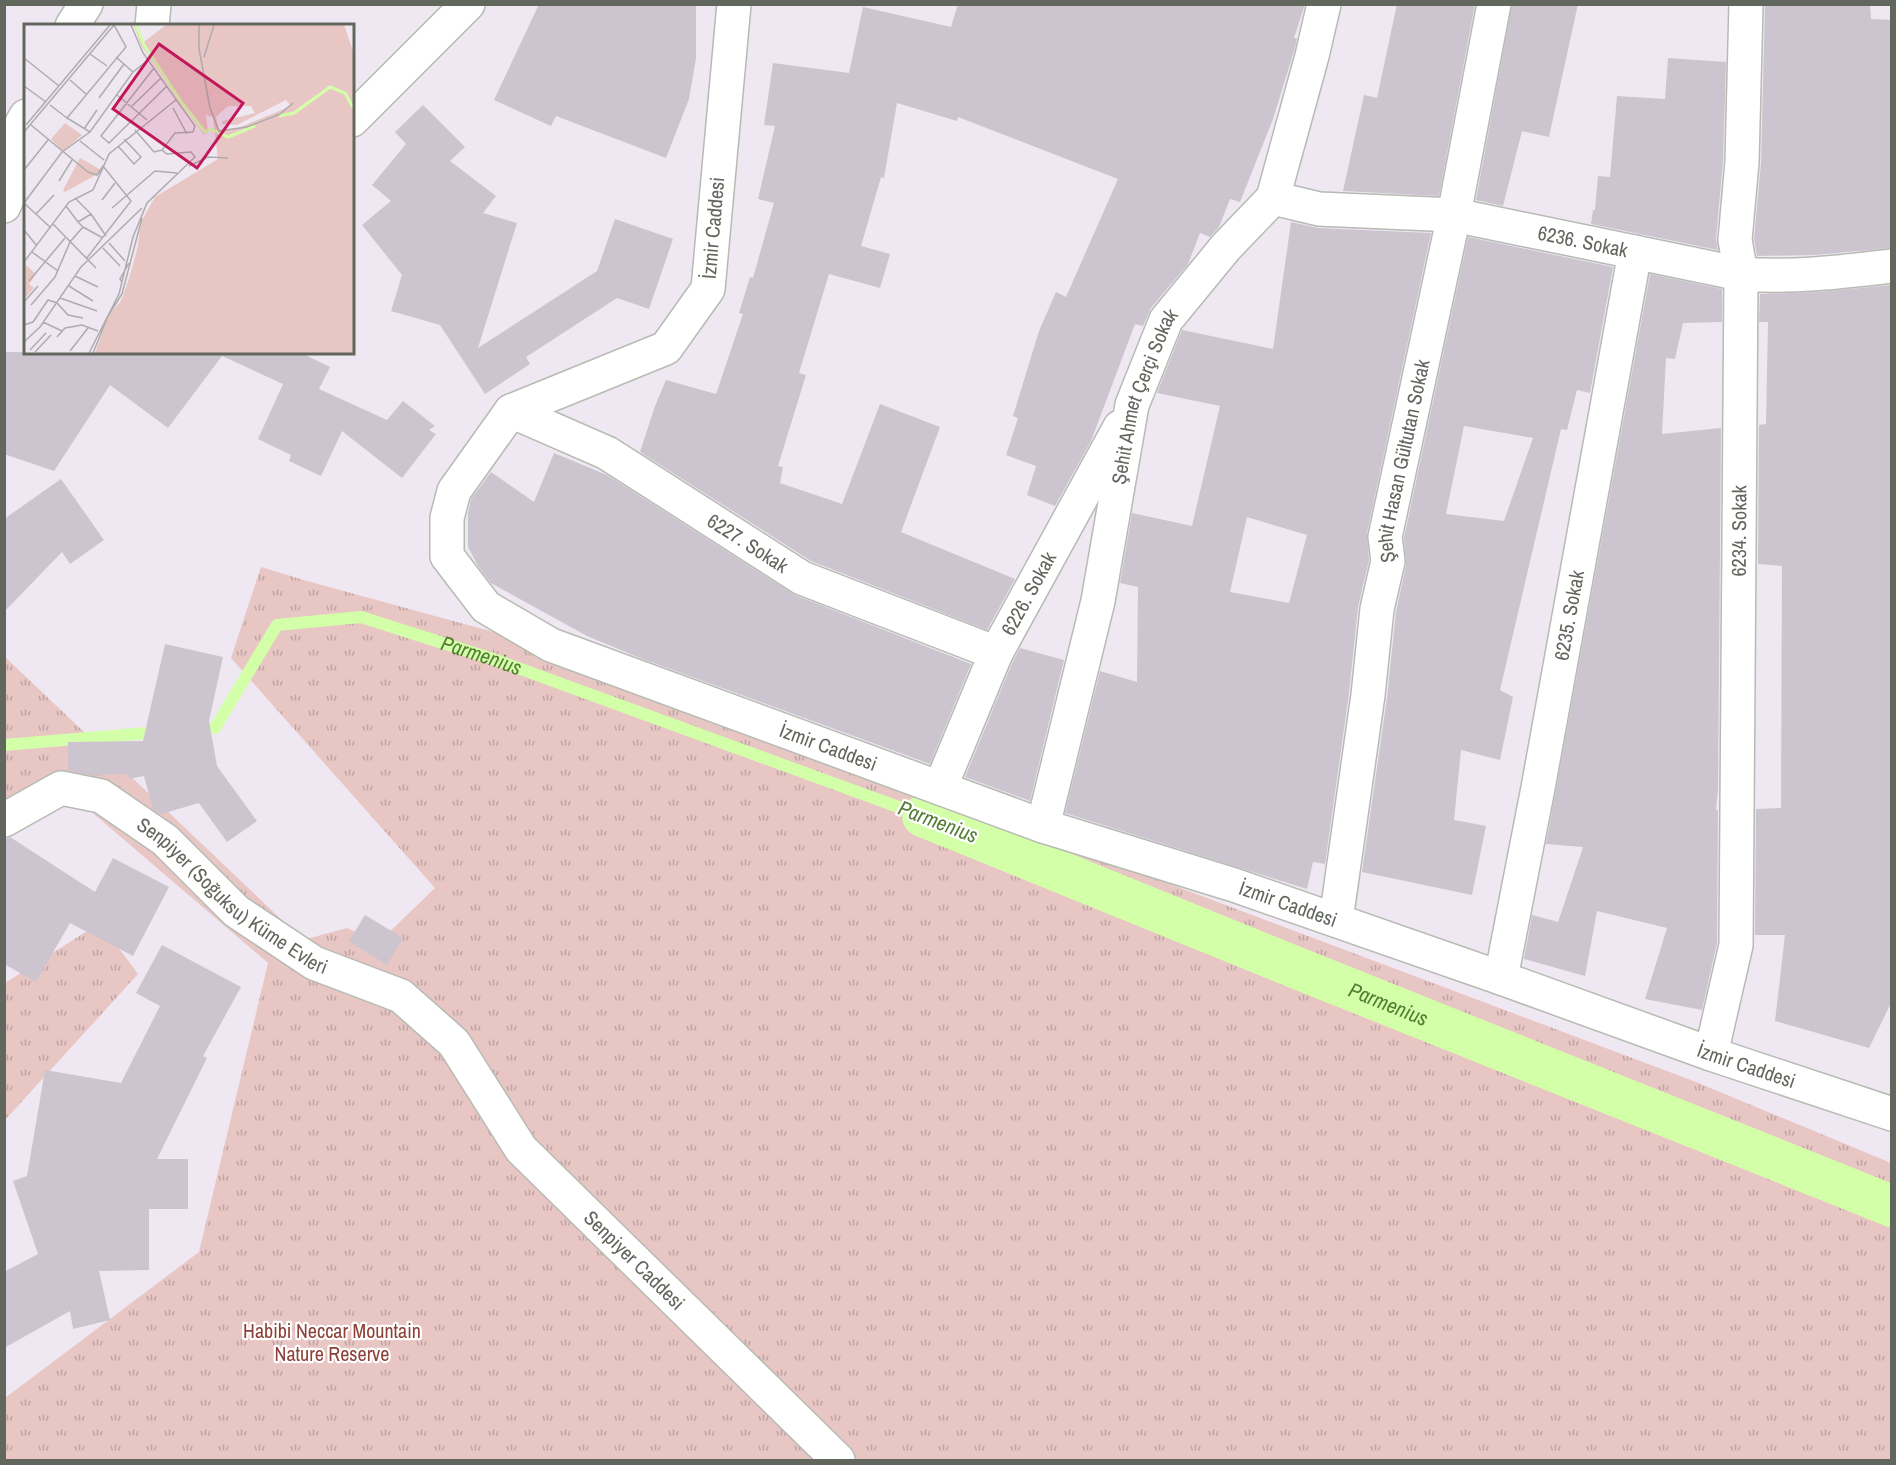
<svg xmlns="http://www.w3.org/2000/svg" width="1896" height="1465" viewBox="0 0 1896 1465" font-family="'Archivo Narrow',sans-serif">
  <defs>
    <pattern id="grass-tufts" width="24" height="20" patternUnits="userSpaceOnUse" patternTransform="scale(1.5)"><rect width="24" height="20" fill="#e8c6c4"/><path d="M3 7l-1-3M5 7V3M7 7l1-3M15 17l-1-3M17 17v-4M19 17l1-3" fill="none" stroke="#bfa5a2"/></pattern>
  </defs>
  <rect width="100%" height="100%" fill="#efe7f1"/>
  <path fill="url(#grass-tufts)" d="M261 567 307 581 519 639 1696 1082 1891 1163V1460H5V1398L199 1252 268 963 66 790 5 815 4 656 303 940 347 928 378 943 435 888 231 658Z
    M100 923 138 974 5 1120V983Z"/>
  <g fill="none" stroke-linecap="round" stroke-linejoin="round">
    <g stroke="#d4ffa9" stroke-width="12">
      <path id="s1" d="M194 729 215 728 277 625 361 617 493 659 923 816"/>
      <path d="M4 745 159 732"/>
    </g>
    <path stroke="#d4ffa9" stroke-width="42" id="s2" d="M923 816 1292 966 1892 1206"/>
  </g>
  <path fill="#ccc5cf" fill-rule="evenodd" d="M539 4H696V58L689 99 666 158 556 116 551 126 494 100Z
    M958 4H1305L1294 38H1297L1295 48 1273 119 1240 202 1230 199 1219 227 1210 237 1200 233 1188 264 1151 308 1143 326 1135 324 1091 441 1055 506 1027 495 1036 466 1006 455 1018 418 1013 416 1039 331 1056 292 1066 297 1118 179 958 117 957 121 897 103 884 178 881 177 861 246 890 254 880 288 829 274 799 373 806 375 778 466 783 467 780 483 842 504 880 404 940 427 901 532 1015 579 987 630 811 561 640 452 655 406 666 380 716 394 743 314 739 313 750 277 753 278 774 203 758 199 775 126 764 125 773 63 849 73 863 7 951 27Z
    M1397 4H1475L1439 196 1343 191 1364 95 1377 98Z
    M1512 4H1578L1549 137 1522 131 1503 206 1476 200Z
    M1765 4H1870L1871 19 1892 20V248L1815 255 1757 256 1754 239 1761 163Z
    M1668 58 1726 62 1723 161 1716 239 1718 250 1591 224 1593 210H1595L1598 176 1610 177 1617 96 1665 99Z
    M423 105 465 147 450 161 496 196 483 213 517 223 478 348 597 271 615 219 673 239 649 309 617 298 526 357 530 364 485 394 440 325 391 311 402 275 362 225 391 201 372 185 406 144 395 132Z
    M1291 222 1318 228 1431 233 1367 533 1369 560 1358 607 1349 693 1325 864 1313 862 1307 889 1065 813 1100 671 1137 682 1138 587 1120 583 1132 513 1192 526 1220 406 1157 393 1182 330 1273 349ZM1247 517 1307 535 1289 603 1230 592Z
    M1468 237 1613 267 1590 393 1577 390 1567 430 1561 429 1500 690 1513 697 1500 760 1461 750 1454 820 1486 826 1472 895 1362 872 1387 698 1396 612 1406 565 1404 538ZM1464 426 1533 438 1504 521 1446 514Z
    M1650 274 1722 289V322L1683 323 1675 359 1666 358 1662 434 1721 428 1718 789 1716 810H1718L1717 943 1702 1010 1645 999 1667 928 1597 911 1585 976 1524 959 1532 915 1558 922 1583 847 1546 844Z
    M1892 285V1001L1869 1048 1775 1021 1785 935H1755L1756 809 1781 808 1782 566 1758 564 1759 425 1766 424 1768 322H1759L1760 294 1818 292Z
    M4 352H299L330 367 319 389 387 420 403 401 435 426 429 430 436 434 402 478 342 431 321 476 289 461 291 455 258 439 283 384 222 356 168 428 110 385 54 471 4 454Z
    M554 453 607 475 795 595 971 664 930 764 640 658 587 636 491 583 478 566 468 547V513L471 499 491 472 534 502Z
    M61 479 104 540 70 564 62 552 4 612V519Z
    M165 644 223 657 209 721 217 766 257 821 227 842 199 803 161 814 153 809 144 776 129 779 128 774 89 775 68 770V742L143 741Z
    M1020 648 1064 660 1030 801 965 777 1013 661Z
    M10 837 95 892 113 858 169 887 133 956 70 923 36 982 4 964V839Z
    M365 915 403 938 387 965 349 941Z
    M162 945 241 987 203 1056 207 1058 157 1159H188V1209H149V1270L99 1271 110 1320 73 1329 70 1311 4 1348V1272L38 1254 13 1181 27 1176 45 1070 121 1083 160 1006 136 993Z"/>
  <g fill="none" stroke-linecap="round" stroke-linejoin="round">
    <g stroke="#b7bbb4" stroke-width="36">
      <g id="street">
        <path d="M72 26 86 4"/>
        <path id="s3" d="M1273 198 1319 209 1454 215 1741 274C1792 278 1841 272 1892 266"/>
        <path d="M4 206 14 184 22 123 26 116"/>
        <path id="s4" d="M511 411 607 453 802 578 996 653"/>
        <path id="s5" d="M940 788 996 653 1120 427"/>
        <path id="s6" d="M4 820 61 788 101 796 165 840 236 911 314 963 401 996 454 1043 521 1149 838 1460"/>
        <path id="s7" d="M1043 826 1098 601 1132 405 1166 320 1226 247 1273 198 1312 56 1324 4"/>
        <path id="s8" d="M1336 920 1368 695 1377 609 1388 561 1385 537 1454 215 1494 4"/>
        <path id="s9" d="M1501 978 1538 788 1635 252"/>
        <path id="s10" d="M1711 1054 1736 945 1741 274 1735 240 1742 162 1746 4"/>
      </g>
    </g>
    <g stroke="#b6bbb3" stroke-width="36">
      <g id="secondary">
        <path id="s11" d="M734 4 708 289 666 348 511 411 454 491 447 518V556L486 607 551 645 1043 826 1234 885 1501 978 1711 1054 1892 1114"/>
        <path d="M152 26 154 4"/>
        <path d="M352 120 468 4"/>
      </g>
    </g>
    <use href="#street" stroke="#fff" stroke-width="33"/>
    <use href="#secondary" stroke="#fff" stroke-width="33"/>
  </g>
  <g text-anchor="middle" stroke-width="4.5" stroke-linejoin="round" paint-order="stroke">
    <g font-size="20" fill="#62675e" stroke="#fff">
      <text transform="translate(713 228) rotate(-85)" y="7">İzmir Caddesi</text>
      <text dy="7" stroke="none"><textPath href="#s3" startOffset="314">6236. Sokak</textPath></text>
      <text dy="7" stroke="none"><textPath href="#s7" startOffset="442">Şehit Ahmet Çerçi Sokak</textPath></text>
      <text dy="7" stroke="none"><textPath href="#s8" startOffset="465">Şehit Hasan Gültutan Sokak</textPath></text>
      <text dy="7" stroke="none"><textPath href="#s10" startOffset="526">6234. Sokak</textPath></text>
      <text dy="7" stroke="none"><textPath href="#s4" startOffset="272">6227. Sokak</textPath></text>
      <text dy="7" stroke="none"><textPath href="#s5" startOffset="214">6226. Sokak</textPath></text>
      <text dy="7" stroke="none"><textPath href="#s9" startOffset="369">6235. Sokak</textPath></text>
      <text dy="7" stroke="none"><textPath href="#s11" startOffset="1125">İzmir Caddesi</textPath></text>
      <text dy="7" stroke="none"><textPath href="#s6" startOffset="272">Senpiyer (Soğuksu) Küme Evleri</textPath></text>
      <text dy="7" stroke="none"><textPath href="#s11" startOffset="1611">İzmir Caddesi</textPath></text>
      <text dy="7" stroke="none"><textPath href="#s11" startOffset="2097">İzmir Caddesi</textPath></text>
      <text dy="7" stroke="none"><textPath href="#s6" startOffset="826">Senpiyer Caddesi</textPath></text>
    </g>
    <g font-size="20" fill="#8d4037" stroke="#fff">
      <text x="332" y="1338">Habibi Neccar Mountain<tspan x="332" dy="23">Nature Reserve</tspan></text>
    </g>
    <g font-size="21" font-style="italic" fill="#527d32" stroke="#fff">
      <text dy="7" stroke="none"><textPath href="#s1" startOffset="352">Parmenius</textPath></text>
      <text transform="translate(938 822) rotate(21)" y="7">Parmenius</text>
      <text dy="7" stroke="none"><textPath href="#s2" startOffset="502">Parmenius</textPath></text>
    </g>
  </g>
  <g transform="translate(24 24)">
    <rect width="330" height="330" fill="#efe7f1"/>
    <path d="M110 1H114L120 18 142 1H320L330 30V329H71L84 292 97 277 112 235 117 198 131 173 194 135 189 93 182 91 184 108 180 111 117 21ZM262 76 266 81 260 85 214 104 195 107 192 93 204 82H227L231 89 198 97V100L213 101ZM41 99 58 111 39 127 27 115ZM56 134 79 147 41 168 39 166ZM1 240 12 250 5 260 10 264 0 275Z" fill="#e8c6c4" fill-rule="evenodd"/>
    <path d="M293 70 311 115 330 197V249L312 270 300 267 285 253 267 245 235 256 225 247 226 232 240 199 238 160 266 141ZM153 195 160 201 165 236 155 266 154 304 188 305 216 311 226 320 243 324 245 329H73L83 300 101 270 121 196Z" fill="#e8c6c4"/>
    <path fill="none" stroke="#d4ffa9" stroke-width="3" d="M112 1 120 21 158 79M158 79 181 108 187 105 204 113 231 102M255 92 270 89 306 63 321 69 330 85"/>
    <path fill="none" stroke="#aeacad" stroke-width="1.5" d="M175 1V25L186 84 195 107 223 103 256 90 269 79M66 30 83 42M92 33 109 48M180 33 190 1M0 34 35 62M130 44 77 112 85 119 143 62M46 56 62 70M0 62 22 78M93 71 123 96M75 74 100 40M26 81 43 94M108 82 137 54M149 84 163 110M2 101 86 1M7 101 64 148 73 151 79 142 107 177 62 235M60 105 73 86M111 106 130 128 138 126M0 108 90 1M66 108 43 94 102 23 90 1M56 117 80 136M94 122 110 140 117 133 100 115M165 142 184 133 204 134M0 146 24 116M35 157 48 136M51 174 67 190 54 198 59 203M78 176 91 159M0 179 38 128 66 108 109 48 124 36M0 179 27 204M42 182 54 198M88 184 131 147 153 149M12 190 30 171M67 190 82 212M29 200 72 244M59 203 79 214M0 206 13 222M85 219 101 237M79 224 96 242M8 228 34 247M0 238 45 178 69 166 85 130 153 75M51 252 74 263M5 257 41 214M98 258 96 255 105 239M45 262 69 277M36 274 73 287M0 278 14 262M7 281 31 253 46 218 59 203M19 298 38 307M0 301 9 298 24 276 33 279 44 291 59 294M33 313 41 304 58 301 74 307M0 318 16 303 57 243 118 184M6 326 22 309M46 327 64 304M11 328 27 311M65 329 95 270 109 213 123 179 171 133 167 128 143 130 138 126 151 109 169 108 171 102 119 29 107 1M69 329 84 292 98 270 118 194"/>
    <path fill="#c2185b" fill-opacity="0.15" stroke="#c2185b" stroke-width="3" d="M135 20 219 79 173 144 89 85Z"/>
    <rect width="330" height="330" fill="none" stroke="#62675e" stroke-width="3"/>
  </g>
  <rect width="1896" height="1465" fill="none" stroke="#62675e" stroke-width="12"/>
</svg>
